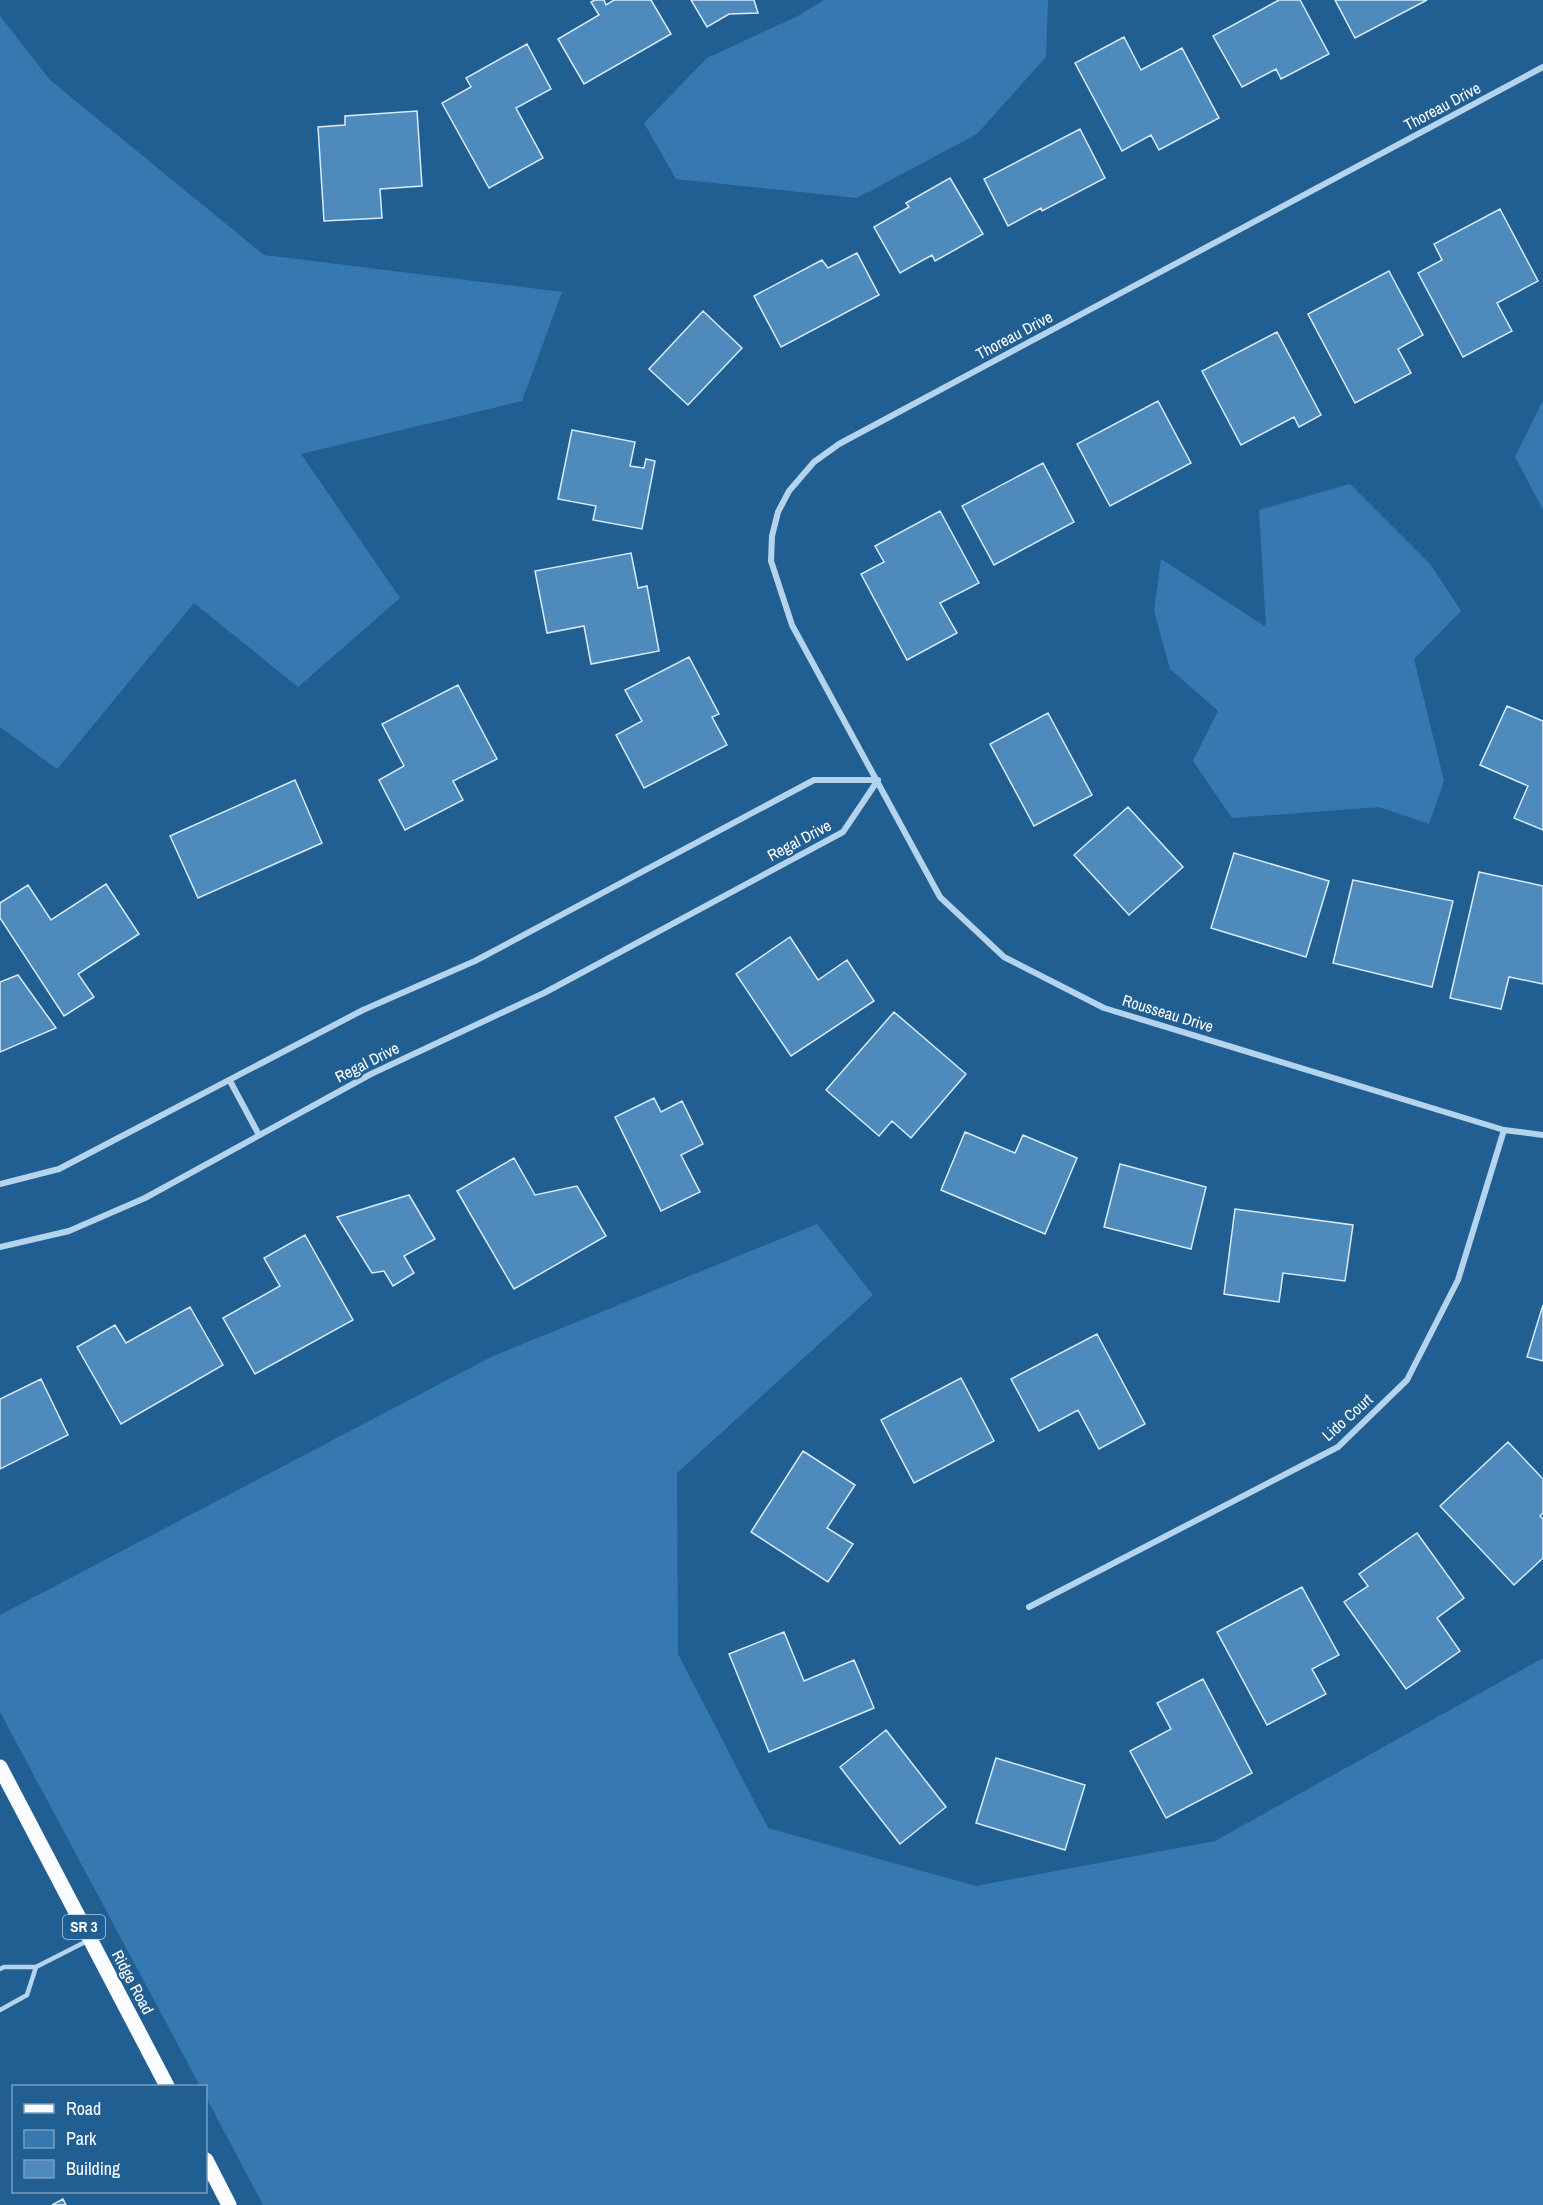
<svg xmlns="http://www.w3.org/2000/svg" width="1543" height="2205" viewBox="0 0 1543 2205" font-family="'Archivo Narrow',sans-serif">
  <rect width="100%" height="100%" fill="#215f93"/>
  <path fill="#3579b0" d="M824 0H1048L1046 57 977 134 857 198 676 179 644 123 707 58 798 16Z
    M0 16 50 80 264 255 562 292 522 401 301 454 400 598 298 687 194 603 57 769 0 727Z
    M1543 400V510L1515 457Z
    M1350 484 1431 565 1461 611 1414 659 1444 781 1429 824 1379 807 1232 818 1193 761 1218 711 1170 669 1154 611 1161 559 1266 627 1259 510Z
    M817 1224 873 1295 677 1473 678 1654 768 1828 976 1886 1215 1841 1543 1658V2205H263L206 2097V2086H200L0 1712V1615L491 1357Z"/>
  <path fill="#4e8abb" stroke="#d9ebfa" stroke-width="1.5" d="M595 0H604L606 5 614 0H651L671 34 584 84 558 39 599 15 591 2Z
    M691 0H754L758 13 729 14 707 27Z
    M1279 0H1300L1329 54 1281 79 1276 69 1242 87 1213 36Z
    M1335 0H1427L1355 38Z
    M1124 37 1141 70 1182 48 1219 118 1159 150 1151 135 1122 151 1075 63Z
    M527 44 551 89 516 108 543 158 489 188 442 103 471 87 466 78Z
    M417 111 422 186 380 189 382 218 324 221 318 127 345 125V116Z
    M1080 129 1105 178 1042 211 1041 208 1008 226 984 179Z
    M950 178 983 234 935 261 932 255 900 273 874 227 909 207 906 203Z
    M1500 209 1538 281 1497 303 1512 331 1463 357 1418 273 1442 260 1434 244Z
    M857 253 879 295 781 347 754 296 822 260 828 268Z
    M1389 271 1423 335 1398 349 1411 373 1355 403 1308 314Z
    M703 311 742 348 688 405 649 369Z
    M1277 332 1321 415 1299 427 1294 417 1241 445 1202 371Z
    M1158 401 1191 463 1110 506 1077 444Z
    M572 430 635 442 630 466 644 468 646 459 655 461 642 529 593 520 596 506 558 499Z
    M1043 463 1074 522 994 565 962 506Z
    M940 511 979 583 940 603 957 633 907 660 861 574 884 562 875 546Z
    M631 553 638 588 647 586 659 651 591 664 584 626 547 633 535 571Z
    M689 657 719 714 712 717 727 745 644 788 616 735 642 721 625 690Z
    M458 685 497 759 453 781 463 800 405 830 379 780 404 766 382 724Z
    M1507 706 1543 721V830L1514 818 1528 786 1480 765Z
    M1048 713 1092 795 1034 826 990 744Z
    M295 780 322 843 198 898 170 836Z
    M1128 807 1183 867 1129 915 1074 855Z
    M1234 853 1329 881 1306 957 1211 928Z
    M1479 872 1543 886V984L1509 977 1501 1009 1450 998Z
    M1353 880 1453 901 1432 987 1333 963Z
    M106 884 139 934 78 974 94 997 64 1016 0 918V903L28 885 51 920Z
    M790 937 818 980 847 960 874 1001 791 1056 736 974Z
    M18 975 56 1028 0 1052V982Z
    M894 1012 966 1074 911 1138 892 1121 879 1136 826 1090Z
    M654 1098 661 1112 682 1101 703 1144 681 1155 700 1192 661 1211 615 1117Z
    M965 1132 1015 1153 1023 1135 1077 1158 1045 1234 941 1190Z
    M514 1158 535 1195 577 1186 606 1236 514 1289 457 1191Z
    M1120 1164 1206 1187 1191 1249 1104 1227Z
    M409 1195 435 1239 404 1256 414 1273 393 1286 384 1271 372 1273 337 1217Z
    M1235 1209 1353 1225 1345 1281 1283 1273 1279 1302 1224 1294Z
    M305 1235 353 1320 255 1374 223 1318 280 1286 264 1258Z
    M1543 1305V1361L1527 1357Z
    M190 1307 223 1365 121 1424 77 1347 115 1325 126 1343Z
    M1097 1334 1145 1424 1099 1449 1078 1410 1039 1431 1011 1379Z
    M961 1378 994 1441 914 1483 881 1420Z
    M41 1379 68 1435 0 1469V1399Z
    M1508 1442 1543 1479V1513L1540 1516 1543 1519V1558L1514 1585 1440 1506Z
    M803 1451 855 1485 827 1528 853 1544 828 1582 751 1532Z
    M1417 1533 1464 1598 1437 1618 1460 1651 1406 1689 1344 1602 1368 1586 1359 1574Z
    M1302 1587 1339 1655 1312 1669 1326 1694 1267 1725 1217 1632Z
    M784 1632 804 1681 854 1660 874 1708 769 1752 729 1654Z
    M1203 1679 1252 1773 1166 1818 1130 1751 1171 1729 1157 1703Z
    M886 1730 946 1807 900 1844 840 1767Z
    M996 1758 1085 1785 1065 1850 976 1823Z
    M63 2199 66 2205H52Z"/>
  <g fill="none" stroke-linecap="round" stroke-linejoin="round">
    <path stroke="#b4d4ed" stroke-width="4.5" d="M0 1969 4 1967H36L89 1940
      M0 2010 27 1995 36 1967"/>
    <path stroke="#b4d4ed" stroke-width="6" d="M1543 67 839 444 814 462 789 491 778 512 772 536 771 561 792 625 940 897 1004 957 1104 1008 1504 1130 1543 1135
      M230 1081 259 1135
      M0 1184 59 1169 363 1010 475 961 814 780H878
      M0 1247 69 1231 145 1198 371 1074 544 993 843 832 878 780
      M1029 1607 1338 1447 1407 1380 1458 1280 1504 1130"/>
    <path stroke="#fafcff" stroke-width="15" d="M0 1767 167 2086
      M206 2160 229 2205"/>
  </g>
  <g text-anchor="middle" stroke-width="4.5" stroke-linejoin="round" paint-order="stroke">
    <rect fill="#215f93" stroke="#bccfdf" stroke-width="1.5" x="63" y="1915" width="42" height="24" rx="4.5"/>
    <g font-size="15" font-weight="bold" fill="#fff">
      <text x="84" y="1932">SR 3</text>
    </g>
    <g font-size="16" fill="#fff" stroke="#215f93">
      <text transform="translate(1442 106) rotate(-28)" y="6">Thoreau Drive</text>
      <text transform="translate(1014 335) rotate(-28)" y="6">Thoreau Drive</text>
      <text transform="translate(799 840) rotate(-28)" y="6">Regal Drive</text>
      <text transform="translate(1168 1013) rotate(17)" y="6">Rousseau Drive</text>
      <text transform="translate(367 1062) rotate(-27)" y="6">Regal Drive</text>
      <text transform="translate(1347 1417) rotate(-42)" y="6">Lido Court</text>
      <text transform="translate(133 1982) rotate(62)" y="6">Ridge Road</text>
    </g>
  </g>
  <rect x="12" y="2085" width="195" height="108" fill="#215f93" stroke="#7a9fbe" stroke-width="1.5"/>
  <rect x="24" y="2104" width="30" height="9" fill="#fafcff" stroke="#7a9fbe" stroke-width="1.5"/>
  <text x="66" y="2115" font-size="18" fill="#ffffff">Road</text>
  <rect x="24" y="2130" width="30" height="18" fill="#3579b0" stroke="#7a9fbe" stroke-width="1.5"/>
  <text x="66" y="2145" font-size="18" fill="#ffffff">Park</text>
  <rect x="24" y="2160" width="30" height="18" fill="#4e8abb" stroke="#7a9fbe" stroke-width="1.5"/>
  <text x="66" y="2175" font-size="18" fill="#ffffff">Building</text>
</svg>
